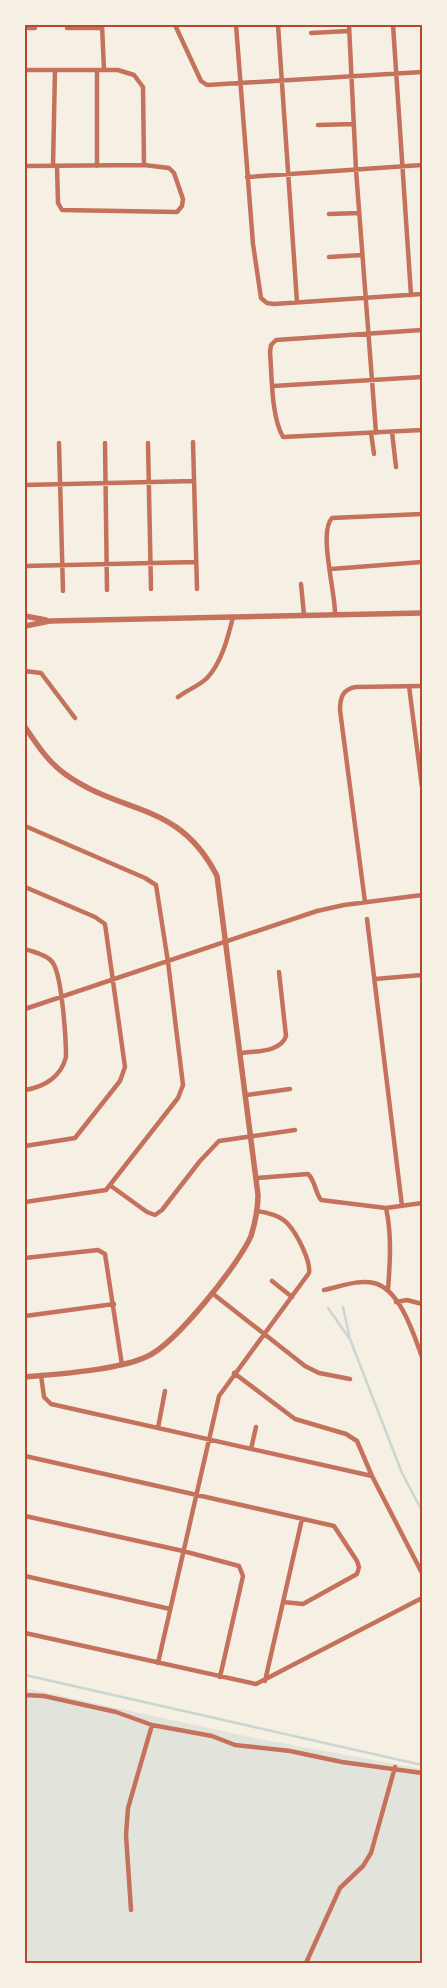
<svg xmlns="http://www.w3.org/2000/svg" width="447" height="1988" viewBox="0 0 447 1988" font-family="'Sofia Sans Condensed',sans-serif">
  <rect width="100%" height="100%" fill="#f6efe4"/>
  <path fill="#e2e4dc" d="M25 1688 260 1739 422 1769V1963H25Z"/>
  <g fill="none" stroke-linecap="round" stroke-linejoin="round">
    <path stroke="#c9d6d2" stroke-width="2.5" d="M343 1307 350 1339 402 1473 422 1511
      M328 1308 349 1338
      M25 1675 422 1765"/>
    <path stroke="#c5725c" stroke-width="4.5" d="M102 25 104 70
      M175 25 201 81 207 85 422 72
      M236 25 253 244 261 298 267 303 274 304 422 294
      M278 25 297 302
      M349 25 356 170 376 433
      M393 25 411 295
      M25 28H35
      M67 28H102
      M311 33 349 31
      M25 70H118L134 75 143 87 144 165
      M97 70V166
      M318 125 354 124
      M25 166 144 165 169 168 174 173 183 199 182 206 177 212 62 210 58 203 57 166
      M53 166 55 70
      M247 177 422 165
      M329 214 359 213
      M329 257 362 255
      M422 330 276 340 271 345 270 352C272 376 271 416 283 437L422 430
      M273 386 422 377
      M392 432 396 467
      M371 433 374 454
      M193 442 197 589
      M59 443 63 591
      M105 443 107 590
      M148 443 151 589
      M25 485 194 481
      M25 566 196 562
      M331 569 422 562
      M301 584 304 615
      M335 615C336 594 318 532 332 518L422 514
      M25 671 41 673 75 718
      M409 686 422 787
      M178 697C187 690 199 686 207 678 222 662 228 637 233 617
      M25 826 145 878 156 885 168 962 183 1085 178 1098 106 1190 25 1202
      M25 887 95 917 105 924 125 1067 120 1081 75 1138 25 1146
      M365 902 340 710C340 697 343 689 356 687L422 686
      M367 919 402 1206
      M25 949C33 952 48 955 53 963 62 977 66 1038 66 1057 61 1077 44 1087 25 1090
      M375 979 422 975
      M25 1009 317 911 344 905 422 895
      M242 1053C256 1051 281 1052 286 1036L279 972
      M247 1095 290 1089
      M257 1178 308 1174C315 1180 315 1192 321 1200L386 1208
      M111 1186 147 1212 155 1215 162 1210 200 1161 219 1141 295 1130
      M25 1258 98 1250 105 1254 122 1365
      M272 1281 292 1297
      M324 1290C339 1287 359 1279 374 1283 400 1289 414 1335 422 1357
      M388 1290C390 1263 392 1235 386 1208L422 1203
      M212 1293 305 1366 319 1373 350 1379
      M396 1302 407 1300 422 1304
      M25 1316 114 1304
      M234 1373 295 1419 346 1434 357 1441 372 1476 422 1573
      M41 1375 44 1397 51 1404 372 1476
      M158 1428 165 1391
      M251 1449 256 1427
      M25 1456 334 1526 357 1561 359 1567 357 1574 303 1604 283 1602
      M25 1516 183 1551 239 1566 243 1576 220 1677
      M25 1576 170 1609
      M25 1633 256 1684 422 1598
      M158 1663 219 1396 309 1273C311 1261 297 1234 288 1224 281 1216 267 1212 256 1211
      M265 1681 302 1519
      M25 1695 44 1696 116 1712 152 1725 212 1736 235 1745 290 1751 342 1762 422 1773
      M131 1910 126 1835 128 1808 152 1725
      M306 1963 340 1888 363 1866 371 1853 395 1767"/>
    <path stroke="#c5725c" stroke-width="5.5" d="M25 616 46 620
      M25 626 50 621 422 613
      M25 727C36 743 48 762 65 774 124 816 179 801 217 876L258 1195C258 1208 255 1223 251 1236 239 1264 176 1343 148 1356 120 1370 58 1374 25 1377"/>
  </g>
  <rect width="447" height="1988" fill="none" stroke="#f6efe4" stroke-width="52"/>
  <rect x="26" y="26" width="395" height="1936" fill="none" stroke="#b5482f" stroke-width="2"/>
</svg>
